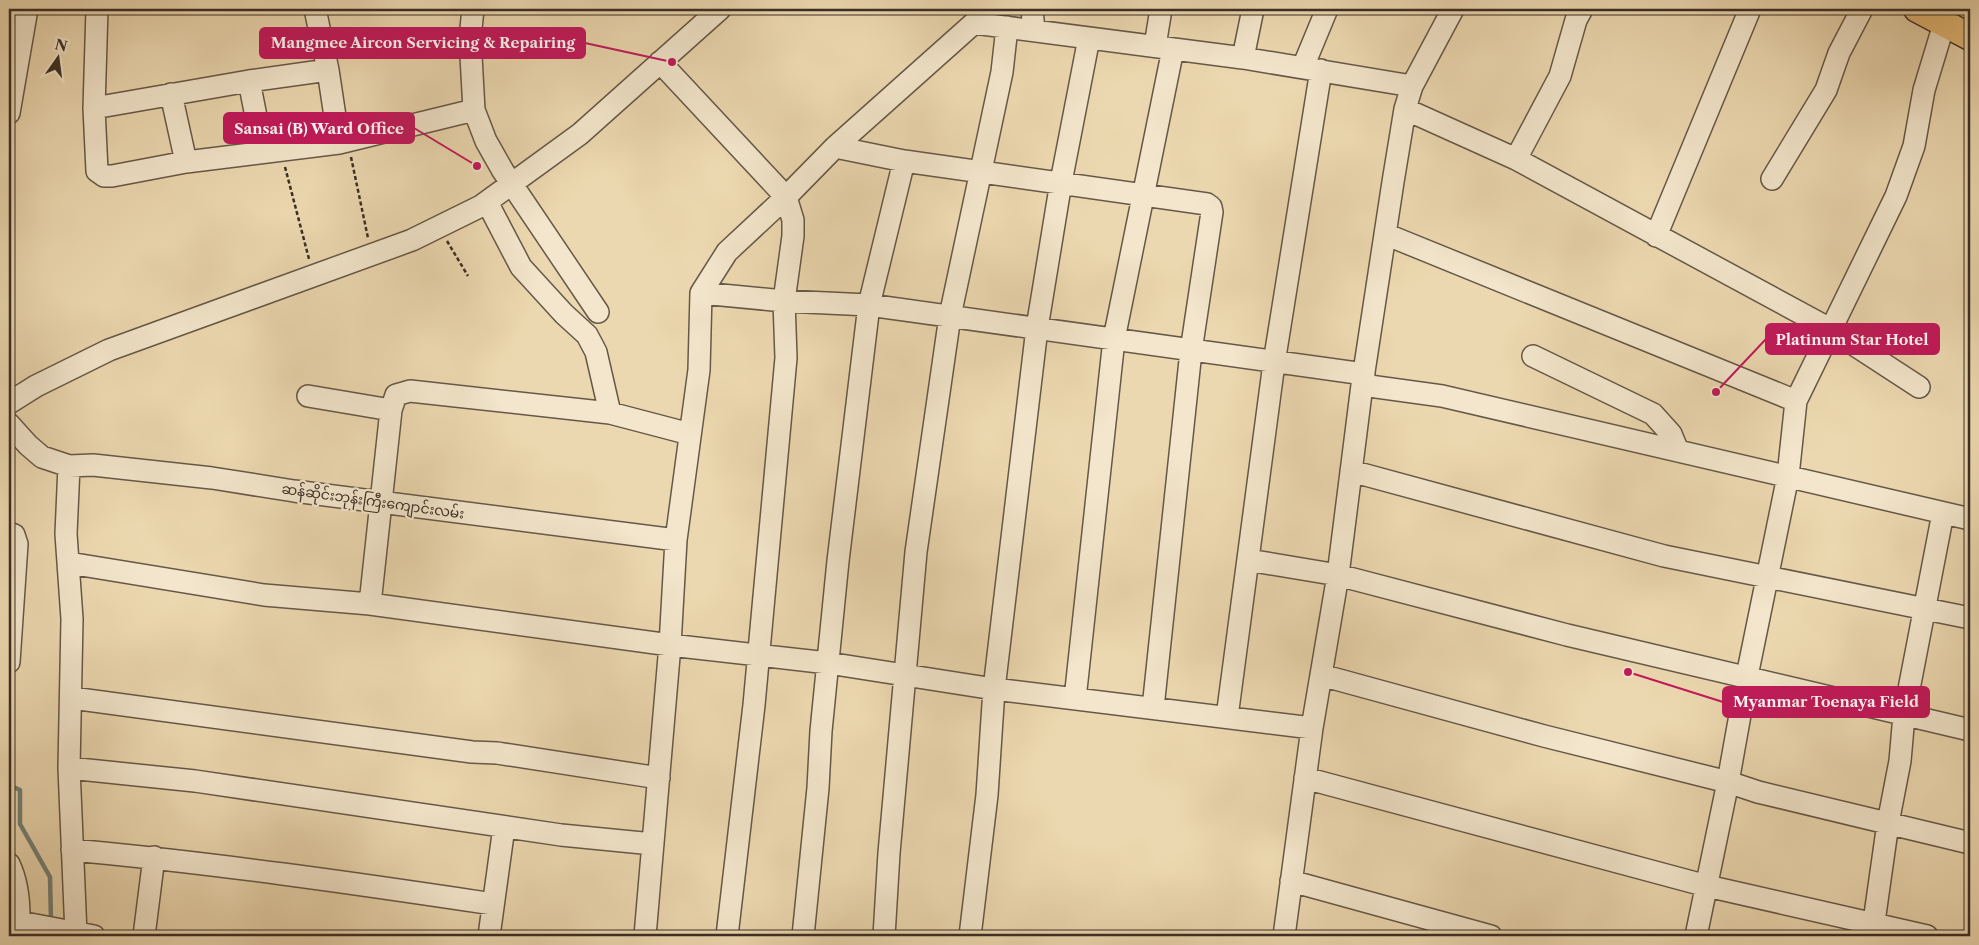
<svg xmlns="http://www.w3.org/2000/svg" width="1979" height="945" viewBox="0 0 1979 945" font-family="'Libre Caslon Text','Noto Sans Myanmar',serif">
  <rect width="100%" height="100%" fill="#ecd8b0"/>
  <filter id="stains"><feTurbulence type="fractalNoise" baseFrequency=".004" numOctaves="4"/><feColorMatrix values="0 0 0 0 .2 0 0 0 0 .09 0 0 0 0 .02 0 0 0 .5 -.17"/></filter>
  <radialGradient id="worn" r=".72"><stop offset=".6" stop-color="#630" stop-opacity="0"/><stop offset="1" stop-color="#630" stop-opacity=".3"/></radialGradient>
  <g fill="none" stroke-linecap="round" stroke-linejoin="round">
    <path stroke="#738179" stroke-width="4.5" d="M9 785 20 790V824L50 877 51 921"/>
    <g stroke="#665848" stroke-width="24">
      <path id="minor" d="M97 9 94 108 97 171 104 176H112L186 162 339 143 474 110
        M315 9 328 70 339 143
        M473 9 470 38 474 110 486 141 503 171 598 312
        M1032 9 1034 31
        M1155 46 1161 9
        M1243 58 1253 9
        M660 62 786 197 793 220V236L784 301 786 358 754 705 727 936
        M1303 67 1327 9
        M249 81 263 152
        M171 94 186 162
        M94 108 249 81 328 70
        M1405 109 1516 159 1830 329 1919 387
        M9 113 27 9
        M1516 159 1560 76 1576 20 1582 9
        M904 161 1207 204 1211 207 1212 212 1191 351 1153 708
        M1772 179 1826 90 1839 53 1862 9
        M487 202 521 267 564 314 587 335 596 352 610 413
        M1385 234 1796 401
        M1656 236 1750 9
        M701 293 784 301 869 305 1364 374
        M1533 356 1653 414 1671 434 1678 451
        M1362 385 1442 396 1970 519
        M308 396 391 410
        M9 403 36 386 109 350 412 240 481 206 580 134 720 9
        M9 424 28 445 42 457 69 466 93 465 212 478 294 491 676 540
        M69 466 66 534 72 619 69 768 76 934
        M1351 471 1664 556 1970 618
        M9 533 14 535 17 544 9 662
        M1248 560 1338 575 1567 635 1970 730
        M69 563 264 595 370 604 670 645 828 663 994 689 1312 728
        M370 604 391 410 396 395 410 391 610 413 690 434
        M1321 675 1544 736 1728 782 1758 792 1970 843
        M72 698 472 752 497 753 659 778
        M1075 699 1114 339 1173 49
        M1227 717 1274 363 1321 70
        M69 768 195 781 561 835 653 844
        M1305 778 1707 886 1927 936
        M72 850C213 863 353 883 493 904
        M9 864C19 885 20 914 18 936
        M1291 881 1491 936
        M9 920 94 936
        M144 936 154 857
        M489 936 504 827
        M645 936 670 645 676 540 699 370 701 293 727 252 786 197 835 147 974 23 1243 58 1412 86
        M803 936 818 788 821 731 838 561 869 305 904 161 835 147
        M884 936 889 853 916 552 950 316 1002 72 1007 27
        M970 936 987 795 994 689 1037 328 1061 182 1089 38
        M1284 936 1312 728 1338 575 1362 385 1393 182 1405 109 1412 86 1453 9
        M1696 936 1728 782 1747 676 1788 476 1796 401 1896 196 1914 146 1924 90 1944 24
        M1872 936 1888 823 1900 761 1904 715 1943 513"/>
    </g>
    <g stroke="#3a2e26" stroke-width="29">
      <path id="major" d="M1917 9 1970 37"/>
    </g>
    <path stroke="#3a2e26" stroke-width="2.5" stroke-dasharray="4 2.5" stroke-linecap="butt" d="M351 157 368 238
      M285 167 309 259
      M447 241 468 276"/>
    <use href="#minor" stroke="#f3e6cc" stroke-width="21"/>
    <use href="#major" stroke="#e6bc78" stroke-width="26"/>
  </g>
  <g text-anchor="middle" stroke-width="4.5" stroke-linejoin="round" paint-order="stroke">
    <g font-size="14" fill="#3a2e26" stroke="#f3e6cc">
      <text transform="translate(373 501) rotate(8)" y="5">ဆန်ဆိုင်းဘုန်းကြီးကျောင်းလမ်း</text>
    </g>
  </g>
  <path fill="none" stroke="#c2185b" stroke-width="2" d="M672 62L585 43M477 166L414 128M1716 392L1766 339M1628 672L1723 702"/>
  <g fill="#c2185b" stroke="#f3e6cc" stroke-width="2">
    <circle cx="672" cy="62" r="5"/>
    <circle cx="477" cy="166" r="5"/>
    <circle cx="1716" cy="392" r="5"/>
    <circle cx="1628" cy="672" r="5"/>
  </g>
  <g fill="#c2185b" stroke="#c2185b" stroke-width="2">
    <rect x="260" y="28" width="325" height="30" rx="5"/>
    <rect x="224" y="113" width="190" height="30" rx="5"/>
    <rect x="1766" y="324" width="173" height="30" rx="5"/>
    <rect x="1723" y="687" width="206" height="30" rx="5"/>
  </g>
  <g font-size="15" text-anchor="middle" font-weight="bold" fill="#fff">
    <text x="423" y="48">Mangmee Aircon Servicing &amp; Repairing</text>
    <text x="319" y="134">Sansai (B) Ward Office</text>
    <text x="1852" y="345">Platinum Star Hotel</text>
    <text x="1826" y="707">Myanmar Toenaya Field</text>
  </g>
  <rect width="1979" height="945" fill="none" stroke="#ecd8b0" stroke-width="30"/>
  <rect x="10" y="10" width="1959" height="925" fill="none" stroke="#3a2e26" stroke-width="2.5"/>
  <rect x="15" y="15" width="1949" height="915" fill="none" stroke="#3a2e26"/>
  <g transform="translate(58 58) rotate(14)" stroke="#f3e6cc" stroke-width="4" paint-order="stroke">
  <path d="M0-4L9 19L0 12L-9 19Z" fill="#3a2e26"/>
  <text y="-8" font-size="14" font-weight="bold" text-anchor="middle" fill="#3a2e26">N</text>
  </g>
  <rect width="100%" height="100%" filter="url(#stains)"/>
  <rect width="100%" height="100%" fill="url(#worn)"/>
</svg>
